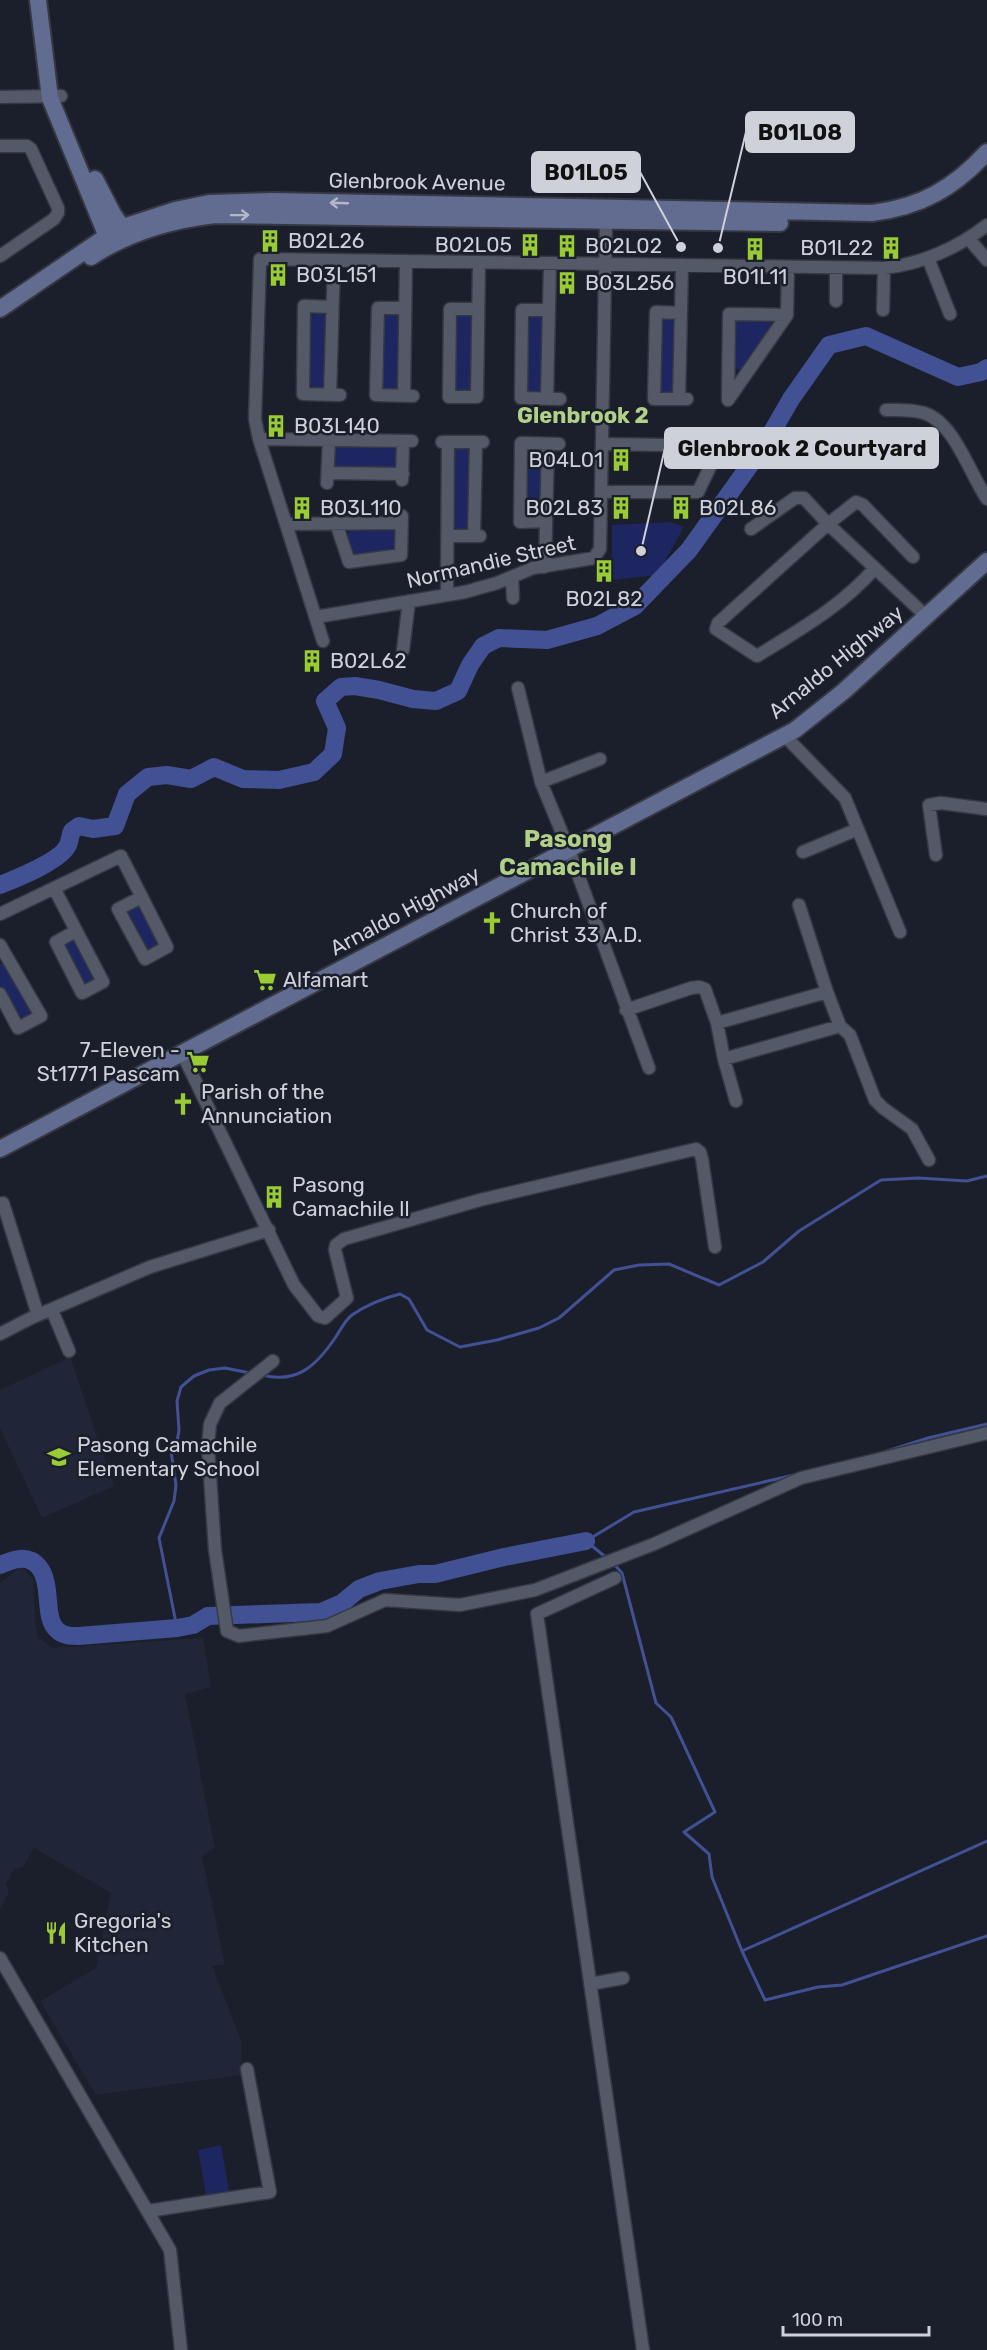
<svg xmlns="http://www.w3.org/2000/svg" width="987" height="2350" viewBox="0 0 987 2350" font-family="Rubik,sans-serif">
  <rect width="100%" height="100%" fill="#1b1f2b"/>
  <path fill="#202537" d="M70 1357 114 1486 42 1518 0 1428V1390Z
    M21 1567 33 1579 35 1621 38 1637 52 1648 203 1638 211 1687 185 1694 215 1848 202 1856 225 1965H212L242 2043 241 2075 96 2095 40 2001 96 1968 111 1893 34 1848 23 1867 14 1869 6 1884 9 1892 0 1909V1583Z"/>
  <path fill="#1d2660" d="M314 312H325L327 314 324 388 314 389 309 382 311 317Z
    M389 313H395L399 316 398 387 394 391H386L382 387 383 319Z
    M459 314H470L473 319 471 389 469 391 459 393 455 388 456 319Z
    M533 315H540L544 319 541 392 531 394 526 387 528 322Z
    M665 317 676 321 675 389 673 394H660V321Z
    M739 320H764L771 322 772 327 742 370 734 369V324Z
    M336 446 393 447 399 453 398 464 392 469 336 468 333 466V448Z
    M459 447H465L470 450 469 527 465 531 457 530 453 526 454 453Z
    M532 448H538L543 452 542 511 535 515 529 514 526 510 527 454Z
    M670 522 684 527 657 575 612 580V525Z
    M352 528 391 529 396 532 399 544 395 551 353 555 350 553 345 538Z
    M138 903 160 939 159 945 151 951 145 949 127 915V909Z
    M73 937 95 980 85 985 62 943Z
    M5 963 32 1012V1015L21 1020 15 1017 0 988V964Z
    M221 2145 229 2191 206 2195 198 2150Z"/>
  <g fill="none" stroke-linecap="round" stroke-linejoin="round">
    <path stroke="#415194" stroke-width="3" d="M262 1375C297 1384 316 1366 335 1338 340 1331 345 1320 352 1315 365 1306 384 1298 400 1294L409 1299 427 1330 460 1347 497 1340 539 1328 559 1318 614 1270 639 1265 669 1264 719 1285 763 1262 799 1231 881 1180 918 1178 967 1181 987 1176
      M887 1451 928 1438 987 1424
      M608 1559 586 1541 634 1512 794 1475
      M613 1563 622 1573 656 1703 671 1717 715 1812 684 1832 709 1854 712 1877 742 1951 765 2000 818 1987 842 1985 987 1936
      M177 1628 159 1538 174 1501 176 1485 171 1451 177 1442 179 1430 177 1401 181 1387 194 1376 209 1370 225 1368 250 1373
      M742 1951 987 1841"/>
    <path stroke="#415194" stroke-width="18" d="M0 885C17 878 61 861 68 845 70 841 70 835 72 831L79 826 93 829 115 826 127 794 148 777 167 775 191 779 214 767 243 779 279 780 314 772 333 754 337 728 325 701 341 687 355 686 379 690 413 699 436 701 458 691 470 665 483 646 499 638 547 640 597 626 635 606 689 550 765 444 791 399 829 345 866 336 958 377 981 372 987 368
      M0 1565C14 1559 28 1554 39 1567 53 1585 43 1618 57 1630 63 1636 71 1636 79 1636L177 1628 193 1625 208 1616 321 1612 342 1603 359 1589 380 1581 419 1574H435L504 1557 586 1541"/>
    <g stroke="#363943" stroke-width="15">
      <path id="street" d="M0 97 61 96
        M0 146H27L31 149 58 208V213L54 219 0 256
        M968 238 987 260
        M928 258 950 314
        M836 301V268
        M332 307 304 306 303 394 340 395
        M405 308H378L376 395 413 396
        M478 309H450L449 397H477L479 262
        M549 310H522L521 398 560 399
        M883 310 884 268
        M681 313 656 312 654 399H687
        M330 395 334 260
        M404 396 406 261
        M547 398 550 263
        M679 399 682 265
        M728 399 729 314 787 315
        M728 400 787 315 788 267
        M886 410C898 410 911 409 924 413 954 422 970 474 987 499
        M259 439 412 441
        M442 442H483
        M602 444 726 446
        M328 473 403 474
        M402 480 403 441
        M327 483 329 440
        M601 492H698L710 467 711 446
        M546 521 520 522 521 443 559 444
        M336 523 349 562 401 555 402 516
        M287 524 402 523
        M751 529 795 498H804L828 524 927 617
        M447 536H480
        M474 536 476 442
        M545 567 548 444
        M875 568C842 606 799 630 757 656L716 629 718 623 828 524 856 502 863 505 913 557
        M512 578 513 598
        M447 595 448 442
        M316 617 465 592 497 583 533 568 594 558 600 549 606 221
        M323 641 259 439 255 419 260 259 884 268C921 264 958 248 987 225
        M403 650 409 601
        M518 688 541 782
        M784 735 845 798 900 932
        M600 759 541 782 569 850 649 1068
        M803 852 858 829
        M936 855 929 805 941 803 987 809
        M54 888 103 982 82 993 56 942 76 931
        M799 905 827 992
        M0 914 121 856 167 947 145 959 118 909 142 897
        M0 945 41 1016 18 1028 0 994
        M626 1010 691 988 699 987 705 989 717 1023 724 1059 840 1026 850 1035 875 1100 883 1108 912 1129 929 1160
        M717 1023 827 992 840 1026
        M182 1053 294 1285 318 1316 325 1318 347 1298 335 1250 336 1245 344 1239 480 1200 696 1149 700 1152 702 1159 715 1247
        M724 1059 736 1101
        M3 1203 38 1315
        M52 1310 69 1351
        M0 1334 31 1318 150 1267 269 1230
        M273 1361 220 1403 210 1424 208 1446 215 1550 227 1631 239 1636 327 1626 385 1600 460 1605 535 1590 654 1544 801 1478 987 1433
        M615 1578 537 1614 643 2350
        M0 1958 170 2250 181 2350
        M590 1984 623 1978
        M148 2211 270 2192 247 2069"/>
    </g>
    <g stroke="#363943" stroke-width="20">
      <path id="secondary" d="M38 0 50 98 110 244
        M95 179 113 214 127 234
        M91 257C127 233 172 220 215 215L780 223
        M0 309 117 229 175 210 209 203 273 201 872 213C921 207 954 188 987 152
        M0 1149 795 730 844 691 987 561"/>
    </g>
    <use href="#street" stroke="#545967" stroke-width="12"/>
    <use href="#secondary" stroke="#626c90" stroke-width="16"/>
  </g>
  <defs><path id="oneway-shaft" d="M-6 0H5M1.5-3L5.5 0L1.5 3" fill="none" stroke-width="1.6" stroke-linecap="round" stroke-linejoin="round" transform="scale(1.5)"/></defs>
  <g stroke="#b3b8c8">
    <use href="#oneway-shaft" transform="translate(339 203) rotate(-178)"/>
    <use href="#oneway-shaft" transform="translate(240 215) rotate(-1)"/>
  </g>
  <defs>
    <g id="building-bare" transform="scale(1.8)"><path d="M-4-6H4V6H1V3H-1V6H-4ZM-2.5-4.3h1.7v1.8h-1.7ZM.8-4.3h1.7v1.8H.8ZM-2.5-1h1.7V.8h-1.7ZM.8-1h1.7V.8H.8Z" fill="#99cb35" stroke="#1b1f2b" stroke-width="2.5" paint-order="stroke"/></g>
    <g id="church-bare" transform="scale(1.8)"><path d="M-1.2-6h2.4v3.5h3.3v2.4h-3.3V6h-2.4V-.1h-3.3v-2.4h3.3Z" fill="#99cb35" stroke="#1b1f2b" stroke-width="2.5" paint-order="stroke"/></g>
    <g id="supermarket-bare" transform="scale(1.8)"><path d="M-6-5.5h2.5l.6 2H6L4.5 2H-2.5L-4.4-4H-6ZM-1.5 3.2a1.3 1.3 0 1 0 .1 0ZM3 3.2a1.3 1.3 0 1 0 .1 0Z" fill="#99cb35" stroke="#1b1f2b" stroke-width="2.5" paint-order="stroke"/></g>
    <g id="school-bare" transform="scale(1.8)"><path d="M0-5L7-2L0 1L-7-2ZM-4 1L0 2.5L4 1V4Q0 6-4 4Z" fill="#99cb35" stroke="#1b1f2b" stroke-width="2.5" paint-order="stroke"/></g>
    <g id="restaurant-bare" transform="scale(1.8)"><path d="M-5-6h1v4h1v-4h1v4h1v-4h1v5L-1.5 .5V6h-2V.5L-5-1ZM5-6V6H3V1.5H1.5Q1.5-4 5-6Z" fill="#99cb35" stroke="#1b1f2b" stroke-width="2.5" paint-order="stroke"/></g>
  </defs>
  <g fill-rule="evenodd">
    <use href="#building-bare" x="270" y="241"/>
    <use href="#building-bare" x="530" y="245"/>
    <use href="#building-bare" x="567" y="246"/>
    <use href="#building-bare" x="891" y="248"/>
    <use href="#building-bare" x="755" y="249"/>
    <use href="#building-bare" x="278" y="275"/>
    <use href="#building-bare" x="567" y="283"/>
    <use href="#building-bare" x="276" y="426"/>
    <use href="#building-bare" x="621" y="460"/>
    <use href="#building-bare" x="302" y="508"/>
    <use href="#building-bare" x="621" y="508"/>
    <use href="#building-bare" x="681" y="508"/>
    <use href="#building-bare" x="604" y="571"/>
    <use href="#building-bare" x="312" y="661"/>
    <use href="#church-bare" x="492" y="923"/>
    <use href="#supermarket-bare" x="265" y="980"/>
    <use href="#supermarket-bare" x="198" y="1062"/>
    <use href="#church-bare" x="183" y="1104"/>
    <use href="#building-bare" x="274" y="1197"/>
    <use href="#school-bare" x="59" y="1457"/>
    <use href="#restaurant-bare" x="56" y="1933"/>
  </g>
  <g text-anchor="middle" stroke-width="5" stroke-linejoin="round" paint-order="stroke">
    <g font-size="21" fill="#ced1da" stroke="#1b1f2b">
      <text transform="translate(417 182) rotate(1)" y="7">Glenbrook Avenue</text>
      <text transform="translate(491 562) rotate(-13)" y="7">Normandie Street</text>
      <text transform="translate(836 662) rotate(-39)" y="7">Arnaldo Highway</text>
      <text transform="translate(405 911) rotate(-28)" y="7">Arnaldo Highway</text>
    </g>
    <g font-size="21" fill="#ced1da" stroke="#1b1f2b" text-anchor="start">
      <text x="288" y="248">B02L26</text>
      <text x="512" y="252" text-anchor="end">B02L05</text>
      <text x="585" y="253">B02L02</text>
      <text x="873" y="255" text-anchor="end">B01L22</text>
      <text x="296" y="282">B03L151</text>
      <text x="755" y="284" text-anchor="middle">B01L11</text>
      <text x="585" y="290">B03L256</text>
      <text x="294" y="433">B03L140</text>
      <text x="603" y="467" text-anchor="end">B04L01</text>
      <text x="320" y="515">B03L110</text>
      <text x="603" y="515" text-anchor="end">B02L83</text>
      <text x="699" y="515">B02L86</text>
      <text x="604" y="606" text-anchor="middle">B02L82</text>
      <text x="330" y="668">B02L62</text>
      <text x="510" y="918">Church of<tspan x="510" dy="24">Christ 33 A.D.</tspan></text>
      <text x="283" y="987">Alfamart</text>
      <text x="180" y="1057" text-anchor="end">7-Eleven -<tspan x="180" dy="24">St1771 Pascam</tspan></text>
      <text x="201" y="1099">Parish of the<tspan x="201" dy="24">Annunciation</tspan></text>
      <text x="292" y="1192">Pasong<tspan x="292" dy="24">Camachile ll</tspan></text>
      <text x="77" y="1452">Pasong Camachile<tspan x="77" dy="24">Elementary School</tspan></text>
      <text x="74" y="1928">Gregoria's<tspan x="74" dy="24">Kitchen</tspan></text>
    </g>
    <g font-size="22" font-weight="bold" fill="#b3d088" stroke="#1b1f2b">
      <text x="583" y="423">Glenbrook 2</text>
    </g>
    <g font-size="24" font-weight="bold" fill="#b3d088" stroke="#1b1f2b">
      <text x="568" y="847">Pasong<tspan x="568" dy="28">Camachile I</tspan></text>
    </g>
  </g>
  <path fill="none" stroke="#ced1da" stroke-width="2" d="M718 248L746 132M681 247L640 172M641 551L665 448"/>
  <g fill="#ced1da" stroke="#1b1f2b" stroke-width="2">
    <circle cx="718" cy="248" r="6"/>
    <circle cx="681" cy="247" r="6"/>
    <circle cx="641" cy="551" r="6"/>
  </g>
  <g fill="#ced1da" stroke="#ced1da" stroke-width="2">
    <rect x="746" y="112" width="108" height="40" rx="6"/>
    <rect x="532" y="152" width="108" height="40" rx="6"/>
    <rect x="665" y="428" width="273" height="40" rx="6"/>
  </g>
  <g font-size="22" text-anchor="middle" font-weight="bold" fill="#111">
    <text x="800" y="140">B01L08</text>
    <text x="586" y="180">B01L05</text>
    <text x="802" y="456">Glenbrook 2 Courtyard</text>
  </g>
  <path d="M783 2326v9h146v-9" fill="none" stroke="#ced1da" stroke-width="3"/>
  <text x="792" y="2326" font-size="18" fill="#ced1da" stroke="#1b1f2b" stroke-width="4.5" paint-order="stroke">100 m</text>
</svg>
